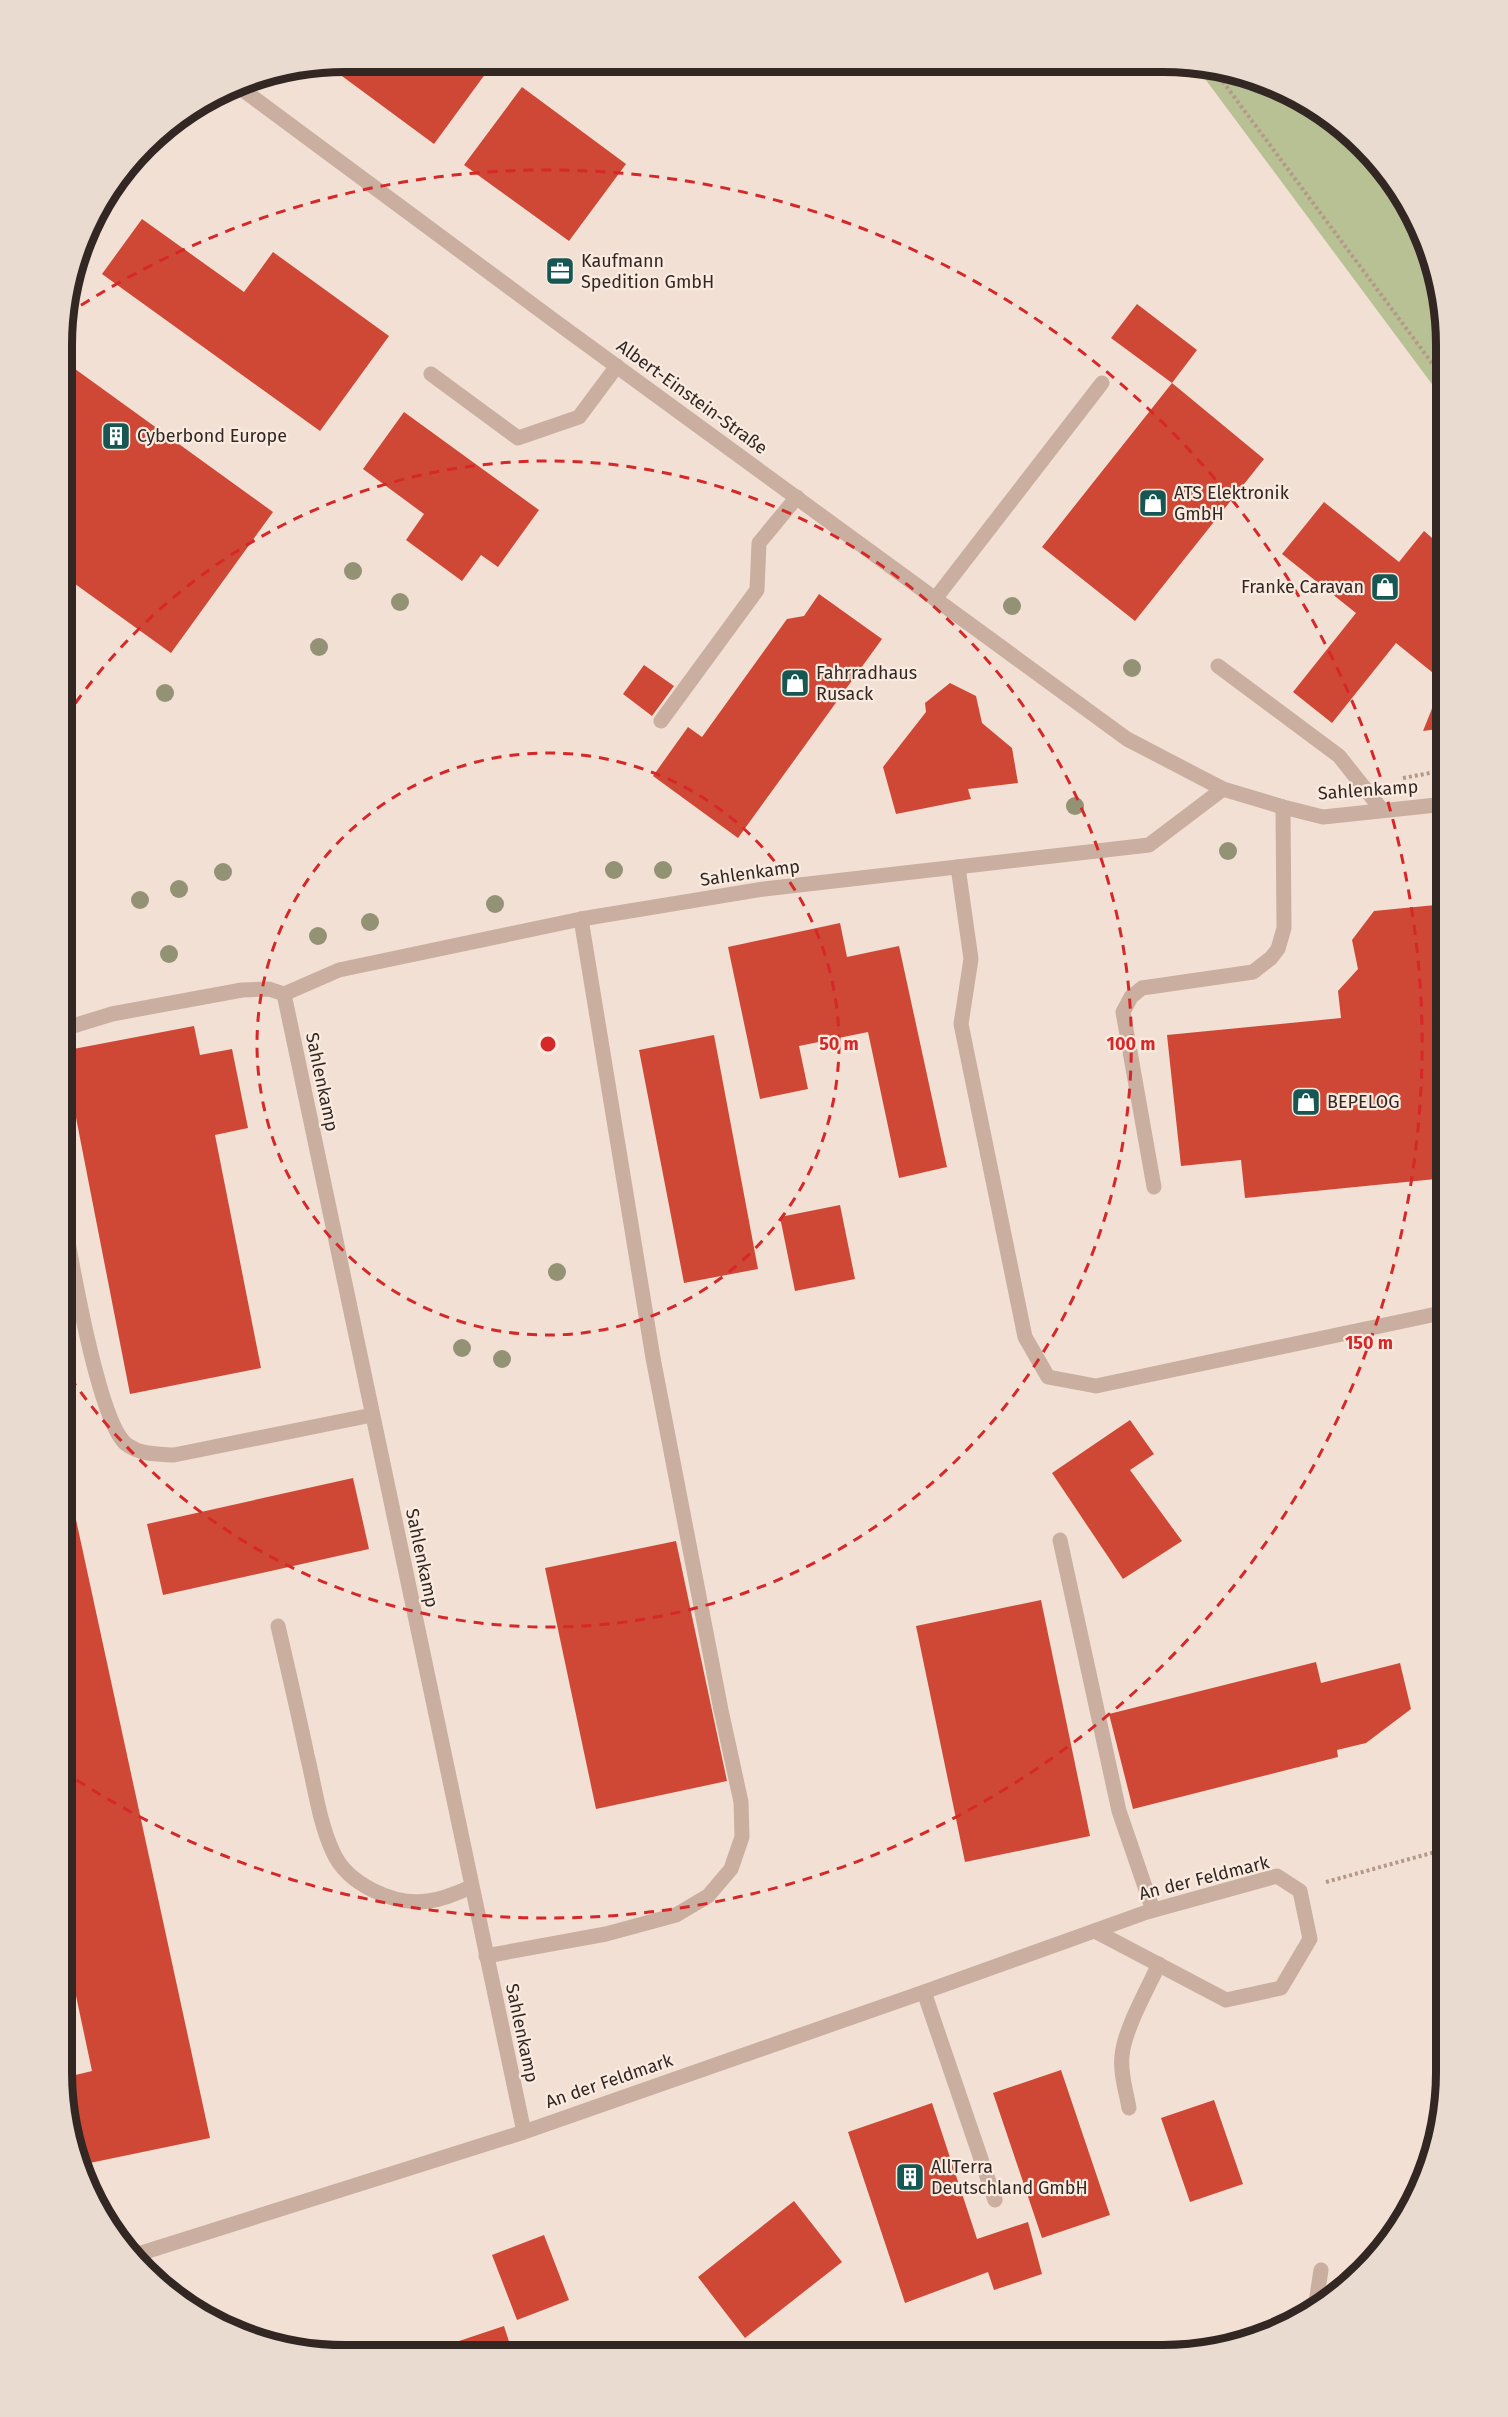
<svg xmlns="http://www.w3.org/2000/svg" width="1508" height="2417" viewBox="0 0 1508 2417" font-family="'Fira Sans',sans-serif">
  <rect width="100%" height="100%" fill="#f2e0d4"/>
  <path fill="#b8c194" d="M1194 64 1272 83 1336 120 1388 173 1425 237 1446 345V403Z"/>
  <path fill="#cf4835" d="M345 62H494L434 144 327 65Z
    M522 87 626 164 569 241 464 165Z
    M142 219 244 292 273 252 389 336 320 431 102 274Z
    M1137 304 1197 350 1172 383 1111 338Z
    M64 361 273 512 171 653 64 576Z
    M1172 383 1264 459 1135 621 1042 547Z
    M404 412 539 510 498 567 481 555 462 581 406 540 424 514 363 469Z
    M1324 502 1399 562 1424 531 1446 550V728L1423 731 1443 681 1396 643 1332 723 1293 692 1356 613 1282 554Z
    M819 594 882 639 738 838 653 776 688 727 702 737 787 619 804 616Z
    M644 665 674 686 652 716 623 694Z
    M950 683 976 696 982 723 1012 748 1018 783 968 789 971 799 896 814 883 767 926 712 925 703Z
    M1446 904V1043L1433 1044 1446 1178 1245 1198 1241 1160 1181 1166 1167 1035 1341 1018 1338 991 1358 969 1352 940 1374 911Z
    M840 923 847 957 899 946 947 1167 899 1178 868 1032 799 1046 808 1089 760 1099 728 947Z
    M194 1026 200 1055 232 1049 248 1128 215 1135 261 1368 130 1394 63 1051Z
    M714 1035 758 1269 684 1283 639 1050Z
    M840 1205 855 1279 795 1291 780 1217Z
    M1130 1420 1154 1454 1130 1470 1182 1541 1123 1579 1052 1473Z
    M62 1455 210 2138 80 2165 63 2078 92 2071 62 1930Z
    M353 1478 369 1549 163 1595 147 1524Z
    M676 1541 727 1781 596 1809 545 1568Z
    M1041 1600 1090 1836 965 1862 916 1626Z
    M1316 1662 1321 1683 1400 1663 1411 1709 1366 1743 1337 1750 1338 1757 1133 1809 1109 1714Z
    M1061 2070 1110 2215 1042 2238 993 2093Z
    M1214 2100 1243 2184 1190 2202 1161 2118Z
    M932 2103 977 2239 1028 2222 1042 2274 994 2290 988 2272 905 2303 848 2132Z
    M794 2201 842 2262 745 2338 698 2277Z
    M544 2235 569 2300 517 2320 492 2255Z
    M504 2326 513 2354 440 2353 438 2348Z"/>
  <g fill="none" stroke-linecap="round" stroke-linejoin="round">
    <path stroke="#b6988a" stroke-width="4" stroke-dasharray="3 3" stroke-linecap="butt" d="M1212 67 1446 382
      M1403 778 1446 770
      M1326 1882 1446 1849"/>
    <path stroke="#caaea0" stroke-width="15" d="M431 374 518 438 579 417 617 366
      M935 599 1102 383
      M1218 666 1339 756 1382 810
      M661 721 757 590 759 543 797 497
      M958 867 971 959 961 1024 1025 1337 1048 1377 1096 1386 1446 1312
      M63 1029 112 1014 242 990 269 989 284 994
      M1154 1187 1123 1012 1131 997 1142 988 1253 972 1271 958 1278 949 1284 928 1283 807
      M63 1215C71 1257 98 1421 126 1444 141 1455 157 1454 174 1455L372 1415
      M1060 1540 1119 1811 1153 1910
      M278 1626C288 1669 298 1712 307 1755 315 1787 319 1822 333 1852 347 1884 394 1906 428 1901 444 1899 457 1893 471 1887
      M486 1956 606 1934 676 1915 708 1896 731 1869 742 1837 741 1802 721 1710 653 1358 581 919
      M924 1992 995 2200
      M1129 2108C1126 2091 1120 2073 1122 2056 1124 2030 1147 1990 1159 1964
      M1315 2309 1321 2270"/>
    <path stroke="#caaea0" stroke-width="15" d="M235 84 556 322 1127 739 1223 789 1283 807 1323 817 1446 804
      M524 2132 284 994 339 970 581 919 764 889 1149 845 1223 789
      M132 2256 524 2132 924 1992 1147 1912 1277 1876 1300 1891 1310 1939 1281 1988 1226 2000 1095 1931"/>
  </g>
  <g fill="#949274">
    <circle cx="353" cy="571" r="9"/>
    <circle cx="400" cy="602" r="9"/>
    <circle cx="1012" cy="606" r="9"/>
    <circle cx="319" cy="647" r="9"/>
    <circle cx="1132" cy="668" r="9"/>
    <circle cx="165" cy="693" r="9"/>
    <circle cx="1075" cy="806" r="9"/>
    <circle cx="1228" cy="851" r="9"/>
    <circle cx="614" cy="870" r="9"/>
    <circle cx="663" cy="870" r="9"/>
    <circle cx="223" cy="872" r="9"/>
    <circle cx="179" cy="889" r="9"/>
    <circle cx="140" cy="900" r="9"/>
    <circle cx="495" cy="904" r="9"/>
    <circle cx="370" cy="922" r="9"/>
    <circle cx="318" cy="936" r="9"/>
    <circle cx="169" cy="954" r="9"/>
    <circle cx="557" cy="1272" r="9"/>
    <circle cx="462" cy="1348" r="9"/>
    <circle cx="502" cy="1359" r="9"/>
  </g>
  <g fill="none" stroke="#d62828" stroke-width="3" stroke-dasharray="10 8">
    <circle cx="548" cy="1044" r="291"/>
    <path d="M65 718A583 583 0 1 1 65 1370"/>
    <path d="M66 315A874 874 0 1 1 66 1773"/>
  </g>
  <defs>
    <g id="office-square" transform="scale(1.5)"><rect x="-9" y="-9" width="18" height="18" rx="4" fill="#175753" stroke="#faebe0"/><path d="M-6-3h4V-5.5h4V-3h4V5H-6ZM-1-4.5V-3h2v-1.5ZM-6 0V1H6V0Z" fill="#fff"/></g>
    <g id="building-square" transform="scale(1.5)"><rect x="-9" y="-9" width="18" height="18" rx="4" fill="#175753" stroke="#faebe0"/><path d="M-4-6H4V6H1V3H-1V6H-4ZM-2.5-4.3h1.7v1.8h-1.7ZM.8-4.3h1.7v1.8H.8ZM-2.5-1h1.7V.8h-1.7ZM.8-1h1.7V.8H.8Z" fill="#fff"/></g>
    <g id="shop-square" transform="scale(1.5)"><rect x="-9" y="-9" width="18" height="18" rx="4" fill="#175753" stroke="#faebe0"/><path d="M-5-2.5h2.3a2.7 3.5 0 0 1 5.4 0H5L5.5 6h-11ZM-1.5-2.5h3a1.5 2.3 0 0 0-3 0Z" fill="#fff"/></g>
  </defs>
  <g fill-rule="evenodd">
    <use href="#office-square" x="560" y="271"/>
    <use href="#building-square" x="116" y="436"/>
    <use href="#shop-square" x="1153" y="503"/>
    <use href="#shop-square" x="1385" y="587"/>
    <use href="#shop-square" x="795" y="683"/>
    <use href="#shop-square" x="1306" y="1102"/>
    <use href="#building-square" x="910" y="2177"/>
  </g>
  <g text-anchor="middle" stroke-width="4.5" stroke-linejoin="round" paint-order="stroke">
    <g font-size="18" fill="#332724" stroke="#faebe0" text-anchor="start">
      <text x="581" y="267">Kaufmann<tspan x="581" dy="21">Spedition GmbH</tspan></text>
      <text x="137" y="442">Cyberbond Europe</text>
      <text x="1174" y="499">ATS Elektronik<tspan x="1174" dy="21">GmbH</tspan></text>
      <text x="1364" y="593" text-anchor="end">Franke Caravan</text>
      <text x="816" y="679">Fahrradhaus<tspan x="816" dy="21">Rusack</tspan></text>
      <text x="1327" y="1108">BEPELOG</text>
      <text x="931" y="2173">AllTerra<tspan x="931" dy="21">Deutschland GmbH</tspan></text>
    </g>
    <g font-size="18" fill="#332724" stroke="#faebe0">
      <text transform="translate(692 397) rotate(36)" y="6">Albert-Einstein-Straße</text>
      <text transform="translate(1368 790) rotate(-4)" y="6">Sahlenkamp</text>
      <text transform="translate(750 873) rotate(-8)" y="6">Sahlenkamp</text>
      <text transform="translate(322 1082) rotate(78)" y="6">Sahlenkamp</text>
      <text transform="translate(422 1558) rotate(78)" y="6">Sahlenkamp</text>
      <text transform="translate(1204 1878) rotate(-14)" y="6">An der Feldmark</text>
      <text transform="translate(522 2033) rotate(78)" y="6">Sahlenkamp</text>
      <text transform="translate(609 2081) rotate(-19)" y="6">An der Feldmark</text>
    </g>
  </g>
  <path d="M0 0H1508V2417H0ZM345 72H1163A273 273 0 0 1 1436 345V2072A273 273 0 0 1 1163 2345H345A273 273 0 0 1 72 2072V345A273 273 0 0 1 345 72Z" fill="#eadbd1" fill-rule="evenodd"/>
  <path fill="none" stroke="#332724" stroke-width="8" d="M345 72H1163A273 273 0 0 1 1436 345V2072A273 273 0 0 1 1163 2345H345A273 273 0 0 1 72 2072V345A273 273 0 0 1 345 72Z"/>
  <circle cx="548" cy="1044" r="9" fill="#d62828" stroke="#faebe0" stroke-width="3"/>
  <g font-size="18" text-anchor="middle" font-weight="bold" fill="#d62828" stroke="#faebe0" stroke-width="4.5" stroke-linejoin="round" paint-order="stroke">
    <text x="839" y="1050">50 m</text>
    <text x="1131" y="1050">100 m</text>
    <text x="1369" y="1349">150 m</text>
  </g>
</svg>
